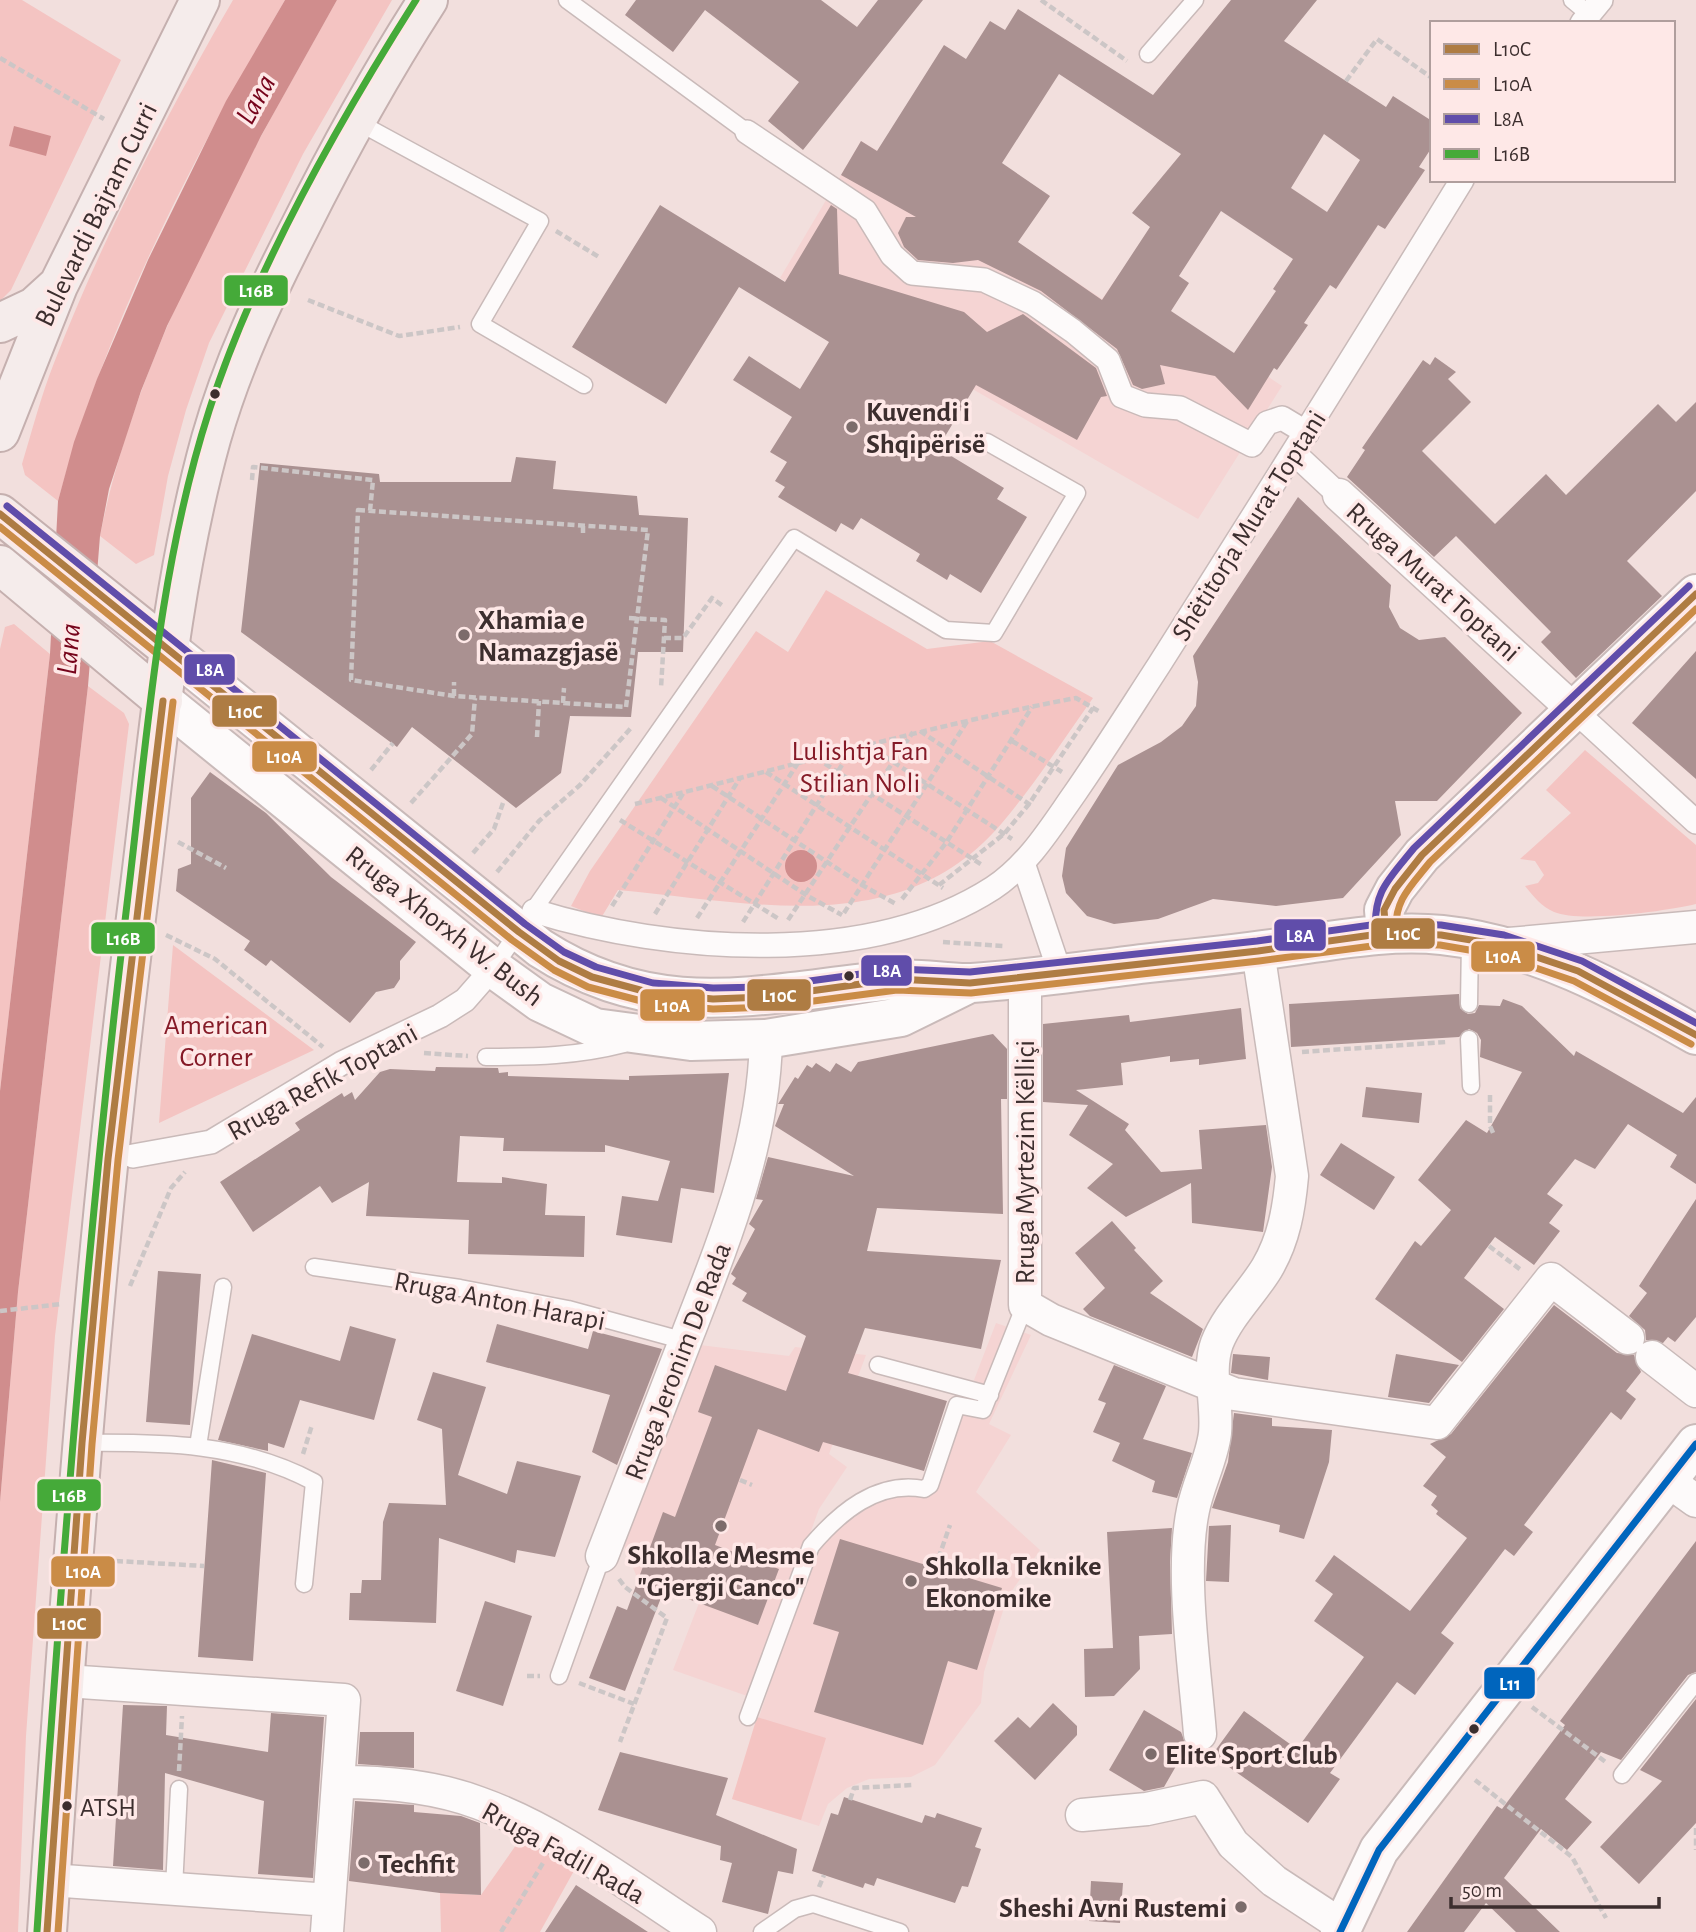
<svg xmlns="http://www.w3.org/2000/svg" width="1696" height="1932" viewBox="0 0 1696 1932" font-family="'Alegreya Sans',sans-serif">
  <rect width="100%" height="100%" fill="#f2dfdd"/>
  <path fill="#f5d4d3" d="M861 141 912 171 1102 299 1118 276 1282 386 1198 519 780 278Z
    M996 1323 1031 1335 989 1424 1011 1435 976 1492 1040 1550 1007 1598 984 1672 981 1703 935 1765 911 1777 869 1779 847 1788 828 1804 819 1826 732 1799 815 1548 823 1539 875 1503 896 1496 930 1494Z
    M700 1345 789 1356 795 1347 866 1355 829 1454 847 1467 819 1509 750 1697 673 1670 699 1603 638 1580 623 1543Z"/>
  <path fill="#f4c4c2" d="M0 0H22L121 60 11 290 0 301Z
    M233 0H285C193 157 106 324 58 501L25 475 22 464C32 431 41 396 54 363 103 237 165 117 233 0Z
    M337 0H392L303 154 209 343 186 410 168 476 154 555 136 564 100 536C137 348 244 166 337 0Z
    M826 590 927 649 990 641 1093 698C1063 740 1035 784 1002 823 902 941 753 902 618 890L601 918 571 906 590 871 756 631 788 652Z
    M14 624 50 654 0 1091V649L5 627Z
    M88 686 124 713 129 724 55 1336 26 1736 18 1932H0V1502L18 1292Z
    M1585 750 1696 845V904C1667 911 1580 923 1554 912 1542 907 1533 896 1525 886L1538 883 1544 875 1535 861 1520 859 1571 813 1546 790Z
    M173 945 314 1050 159 1123Z
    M757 1717 826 1738 801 1820 732 1799Z
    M521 1838 575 1869 540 1932H441L440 1893 481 1895Z"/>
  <path fill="#d08d8d" d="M285 0H337L261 136 167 326 141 391 109 489 100 536 88 686 18 1292 0 1502V1091L50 654 58 501 74 442 97 379 148 260 226 101Z
    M14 126 51 136 46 156 9 146Z
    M785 866a16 16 0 1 1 32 0a16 16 0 1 1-32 0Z"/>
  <path fill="#aa9191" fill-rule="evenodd" d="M636 0H821L857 27 878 0H923L803 150 768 121 799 82 705 10 673 52 625 15Z
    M1231 0H1317L1284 41 1386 107 1393 96 1432 121V147L1419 167 1425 170 1385 229 1378 225 1336 289 1330 285 1304 323 1308 325 1277 370 1274 368 1248 410 1215 376 1160 365 1165 384 1142 389 1133 385 1117 349 1041 291 978 260 953 263 918 260 904 247 898 233 906 217H916L841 175 861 141 877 151 944 45 966 59 990 21 1005 30 1018 9 1153 95ZM1059 74 1181 154 1132 213 1150 227 1102 300 1018 242 1050 196 1002 163ZM1324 134 1360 160 1327 212 1291 188ZM1221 211 1293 259 1273 289 1276 291 1234 353 1171 311 1189 283 1179 276Z
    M660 205 785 282 831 205 837 209 839 274 964 312 987 332 1023 314 1096 368 1107 396 1101 397 1077 440 976 385 938 448 1004 488 997 499 1027 517 981 593 950 574 947 580 916 561 920 554 861 518 853 530 841 523 836 532 778 497 785 487 775 481 787 462 770 452 792 417 733 380 749 356 800 389 829 342 739 287 666 404 572 347Z
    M1435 357 1456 372 1448 379 1471 402 1422 451 1495 524 1546 474 1566 495 1658 404 1676 422 1696 402V491L1627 561 1662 596 1576 678 1541 642 1551 632 1456 536 1434 557 1347 477 1365 450 1362 448 1423 360 1430 365Z
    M516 457 556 461 553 489 637 496 639 515 688 518 683 652H638L631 717 570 716 561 773 516 808 412 727 397 747 241 632 260 463 379 474 380 482H511Z
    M1298 497 1391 585 1389 607 1400 628 1419 640 1445 637 1522 713 1437 801H1395L1401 835 1343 898 1276 906 1213 899 1158 919 1114 924 1087 916 1066 893 1062 876 1066 848 1118 765 1161 742 1182 726 1196 706 1198 682 1193 656Z
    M1696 651V779L1632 723Z
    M210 772 266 813 331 877 416 942 400 961V979L394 988 376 992 350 1023 271 960 266 966 244 950 250 941 176 891 178 869 191 864V798Z
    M1459 994 1460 1008 1468 1014 1475 1013 1479 1005 1500 1006 1503 999 1522 1006 1574 1056 1576 1051 1683 1113 1696 1097V1184L1670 1167 1677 1155 1628 1124 1595 1169 1575 1159 1547 1194 1563 1205 1549 1223 1560 1231 1534 1265 1495 1237 1464 1278 1504 1309 1462 1362 1375 1299 1415 1241 1421 1246 1451 1210 1418 1180 1466 1120 1487 1133 1522 1072 1480 1057 1481 1040 1477 1033 1469 1029 1459 1037 1291 1047 1289 1004Z
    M1241 1008 1246 1059 1199 1065V1059L1170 1062V1056L1121 1063 1123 1085 1076 1090 1129 1124 1125 1130 1161 1172 1202 1169 1199 1130 1266 1125 1272 1167 1263 1232 1192 1223 1191 1183 1126 1217 1087 1188 1113 1164 1069 1135 1088 1105 1043 1102V1024L1129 1015 1130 1022Z
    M993 1034 1007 1049V1099H1001L1003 1214 877 1208 867 1251 1001 1260 981 1349 865 1328 848 1373 947 1401 924 1471 823 1442 819 1452 758 1429 715 1545 779 1569 758 1625 664 1590 625 1691 589 1678 617 1606 627 1610 663 1512 675 1517 712 1417 698 1412 715 1365 786 1391 806 1336 742 1301 747 1293 732 1284 736 1278 731 1274 755 1229 749 1224 763 1200 756 1199 768 1157 854 1176 775 1126 784 1104H778L795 1077 798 1079 807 1065 812 1068 816 1063 830 1072 836 1063 851 1072 858 1062Z
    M436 1067 498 1068 499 1073 508 1072V1076L629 1080V1076L729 1073 714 1193 681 1188 672 1243 616 1235 622 1196 658 1201 670 1161 605 1145V1152L503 1151 504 1138 460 1136 457 1182 502 1183V1177L547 1184 545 1215 585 1216 584 1257 468 1254 469 1220 366 1216 369 1182 332 1203 320 1186 253 1232 220 1182 300 1130 295 1123 342 1093 344 1097 352 1092 355 1100 380 1072 390 1069 435 1071Z
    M1366 1087 1422 1093 1419 1123 1362 1117Z
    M1341 1143 1395 1177 1374 1210 1320 1175Z
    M1696 1199V1317L1675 1342 1668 1337 1663 1343 1646 1340 1645 1330 1629 1316 1647 1293 1639 1286Z
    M1112 1221 1136 1248 1134 1250 1163 1281 1150 1293 1203 1329 1192 1357 1090 1316 1083 1309 1105 1288 1075 1253Z
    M158 1271 201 1274 190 1425 146 1422Z
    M1554 1305 1617 1353 1634 1355 1641 1372 1626 1391 1636 1399 1621 1420 1611 1412 1524 1525 1533 1532 1514 1556 1505 1549 1441 1633 1454 1643 1415 1695 1397 1682 1330 1773 1340 1779 1308 1823 1212 1755 1244 1711 1297 1749 1364 1657 1314 1621 1333 1594 1315 1581 1334 1555 1410 1611 1467 1538 1436 1514 1438 1511 1431 1505 1437 1496 1423 1486 1446 1457 1430 1444 1451 1434Z
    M497 1324 588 1349 593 1331 662 1349 617 1465 592 1452 610 1395 486 1362Z
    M350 1326 396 1339 374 1420 300 1400 284 1448 268 1443V1451L218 1440 252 1334 340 1361Z
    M1233 1354 1270 1357 1268 1380 1231 1373Z
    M1396 1354 1459 1365 1429 1403 1388 1397Z
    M1114 1365 1166 1386 1143 1439 1192 1453 1177 1498 1152 1492 1155 1481 1112 1461 1120 1443 1093 1432 1106 1403 1098 1400Z
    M433 1372 486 1387 458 1475 507 1494 517 1461 581 1476 555 1557 517 1550 515 1563 439 1538 436 1623 349 1620 350 1593H361L362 1580H381L383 1522 389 1503 446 1505 442 1429 417 1420Z
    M1234 1413 1272 1418V1426L1332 1430 1329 1462 1304 1539 1279 1532 1280 1525 1212 1508 1228 1462Z
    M212 1460 266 1473 253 1661 198 1657Z
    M1231 1525 1229 1582 1206 1581 1209 1526Z
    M1172 1528 1170 1562 1172 1634 1139 1636 1140 1669 1114 1696 1085 1697 1084 1649 1113 1648 1107 1532Z
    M840 1539 1002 1588 977 1670 948 1661 923 1745 814 1712 839 1632 813 1624Z
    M1696 1541V1672L1688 1675 1621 1760 1601 1752 1565 1799 1592 1822 1567 1850 1541 1829 1504 1878 1560 1932H1516L1486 1903 1464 1932H1407L1497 1806 1502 1809 1565 1725 1560 1721Z
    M485 1601 532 1616 503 1706 456 1691Z
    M1696 1699V1823L1639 1884 1600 1847 1662 1781 1640 1770Z
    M1053 1703 1077 1726V1735L1035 1780 994 1741 1018 1717 1030 1728Z
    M123 1705 167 1706 166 1735 268 1752 271 1713 324 1717 313 1878 258 1874 264 1801 165 1773 163 1870 113 1866Z
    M1144 1710 1181 1732 1187 1747 1164 1787 1144 1791 1109 1770Z
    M360 1732H414V1768L358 1764Z
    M620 1752 728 1778 716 1815 797 1849 793 1874 778 1871 768 1914 722 1902 732 1863 720 1860 721 1846 598 1810Z
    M844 1797 922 1823 925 1815 935 1818 937 1813 982 1828 975 1847 981 1849 968 1887 962 1886 955 1903 877 1878 874 1886 865 1883 863 1888 812 1871 831 1813 838 1815Z
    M355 1801 414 1805V1812L461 1816 480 1823 481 1895 440 1893 349 1881Z
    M1091 1881 1123 1883 1120 1923 1089 1921Z
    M576 1885 648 1932H545Z"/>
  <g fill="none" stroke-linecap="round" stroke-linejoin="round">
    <g stroke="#c9bab9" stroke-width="19">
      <path id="service" d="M567 0 747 132
        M1572 0 1589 14
        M1148 54 1195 0
        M356 121 540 221 480 324 584 385
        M493 968 794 538 946 630 994 633 1077 493 987 442
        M1469 1004 1470 940
        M1469 1039 1471 1086
        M486 1057C534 1057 578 1056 624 1044
        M314 1267 460 1288 568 1309 685 1341
        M878 1365 990 1395
        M82 1443C163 1442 241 1443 314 1482L304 1584
        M198 1446 223 1287
        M559 1676 602 1556
        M748 1717 811 1546C839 1513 877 1480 924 1489L930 1485 957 1405 983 1410 1025 1305
        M1622 1775 1696 1682
        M174 1888 179 1789
        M762 1932 795 1909 813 1904 900 1932"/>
    </g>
    <g stroke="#c9bab9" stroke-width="26">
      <path id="pedestrian" d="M1582 23 1601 0
        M747 132 865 211 892 255 912 273 984 280 1033 303 1073 331 1108 360 1122 396 1145 405 1180 408 1252 445 1267 423 1282 418 1307 433
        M1294 453 1339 495
        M1574 710 1696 822
        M1023 863 1060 973
        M534 911C670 953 869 968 993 888 1029 864 1051 827 1075 793 1104 751 1131 708 1159 665 1261 504 1362 343 1462 180
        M133 1156 211 1142 342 1063 440 1016 465 1000 493 968"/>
    </g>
    <g stroke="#c9bab9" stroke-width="35">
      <path id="minor" d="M1339 495 1574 710
        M1509 944 1696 927
        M1025 976V1305L1051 1320 1234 1394 1437 1423 1551 1279 1628 1338
        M1652 1357 1696 1391
        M1668 1481 1696 1501
        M602 1556C631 1481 660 1406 689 1331 726 1236 764 1142 766 1039
        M66 1681 344 1700 327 1932
        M1200 1734C1195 1669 1180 1572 1193 1510 1198 1484 1212 1459 1215 1433 1218 1404 1207 1371 1217 1343 1228 1315 1252 1293 1267 1268 1284 1239 1289 1209 1292 1176L1258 951
        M338 1782C386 1782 434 1786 479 1803 558 1831 630 1887 700 1932
        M1082 1815 1147 1809 1203 1797 1233 1844 1274 1881 1341 1925
        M50 1880 329 1900"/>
    </g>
    <g stroke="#c9bab9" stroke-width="42">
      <path id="secondary" d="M170 650 540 948C661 1026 762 992 894 980 920 977 946 984 972 983 1031 979 1091 970 1150 963 1198 958 1246 953 1293 946 1343 939 1391 930 1442 935 1536 945 1615 989 1696 1035
        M163 701 493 968 540 1002 595 1028 691 1041 766 1039 901 1017 968 984
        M1386 933 1384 910 1395 889 1422 855 1696 594
        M1340 1932 1379 1850 1696 1444"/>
    </g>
    <g stroke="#c5b0af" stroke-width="42">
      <path id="primary" d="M0 323 34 307 56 287
        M0 432 58 286 200 0
        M0 514 170 650
        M0 565 163 701
        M47 1932C70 1586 95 1238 139 894 158 742 170 587 211 439 232 365 265 295 300 227 339 149 381 73 428 0"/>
    </g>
    <path stroke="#ccc6c6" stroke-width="4.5" stroke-dasharray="7 3.5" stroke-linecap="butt" d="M1041 0 1127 61
      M0 58 104 119
      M1346 81 1377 39 1432 78
      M556 231 599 257
      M308 300 399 336 460 327
      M252 480 253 467 373 480 370 511
      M358 510 648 530 626 707 454 696 351 680Z
      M583 533V525
      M629 618 665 620 661 688
      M664 638H683L712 598 723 606
      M454 696V682
      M563 703 564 688
      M920 731 1032 806
      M537 737 539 701
      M1012 741 1062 772
      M867 745 1012 839
      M816 758 982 865
      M371 770 393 743
      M766 772 943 888
      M712 786 862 885 896 904
      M661 798 806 895 842 915
      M411 803 472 734 475 698
      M635 804C783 769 927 726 1076 698L1100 712
      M620 820 779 919
      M178 842 226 868
      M473 853 494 829 504 800
      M497 872 539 821 580 785 631 728
      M939 885 1004 834 1029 804 1093 708
      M902 899 946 843 1032 707
      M612 906 684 792
      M844 913 968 720
      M655 914 740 778
      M697 918 798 763
      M788 920 913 732
      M743 922 852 749
      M166 935 215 959 323 1047
      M943 942 1004 946
      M1302 1052 1447 1042
      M424 1053 468 1056
      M1490 1095V1126L1494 1135
      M1489 1246 1521 1270
      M130 1286 171 1188 185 1172
      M0 1311 62 1304
      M303 1454 312 1425
      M740 1480 752 1485
      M116 1561 204 1566
      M935 1568 950 1525
      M619 1579 625 1587 667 1618 620 1742
      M527 1676H540
      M579 1683 634 1704
      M1532 1707 1607 1763
      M179 1771 182 1716
      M1475 1780 1572 1857 1606 1918
      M850 1800 854 1788 912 1785
      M1696 1828V1850
      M819 1887 824 1875
      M501 1932 543 1863"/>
    <use href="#service" stroke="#fdfafa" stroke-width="16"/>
    <use href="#pedestrian" stroke="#fdfafa" stroke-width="23"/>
    <use href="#minor" stroke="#fdfafa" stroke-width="32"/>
    <use href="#secondary" stroke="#fdfafa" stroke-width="38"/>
    <use href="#primary" stroke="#f5eceb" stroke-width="38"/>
    <g stroke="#fee8e7" stroke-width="12">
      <path id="bus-1" d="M0 514 519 932 559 961 592 977 651 993 713 999 767 997 897 979 970 983 1258 951 1386 933 1441 935 1501 945 1578 971 1696 1035
        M1386 933 1384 910 1395 889 1422 855 1696 594
        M47 1932 82 1443 108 1159 163 701"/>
    </g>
    <g stroke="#fee8e7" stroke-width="12">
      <path id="bus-2" d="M0 527 512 940 554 970 588 987 649 1003 713 1009 768 1007 897 990 971 993 1259 961 1387 944 1440 945 1498 955 1574 981 1691 1044
        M1396 932C1394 900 1411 886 1430 862L1696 609
        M58 1932 92 1444 118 1160 173 702"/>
    </g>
    <g stroke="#fee8e7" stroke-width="12">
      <path id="bus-3" d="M7 506 525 924 564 952 596 967 653 983 713 988 766 987 897 969 970 972 1257 941 1385 923 1441 925 1504 935 1582 961 1696 1023
        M1376 934C1372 892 1389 879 1414 848L1689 586"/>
    </g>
    <g stroke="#fee8e7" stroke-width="12">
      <path id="bus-4" d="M37 1931C60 1588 86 1245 127 904 147 740 158 569 209 411 253 272 338 123 416 0"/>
    </g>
    <g stroke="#fee8e7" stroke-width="12">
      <path id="bus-5" d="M1340 1932 1379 1850 1696 1444"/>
    </g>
    <use href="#bus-1" stroke="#ae7c43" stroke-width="7"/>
    <use href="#bus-2" stroke="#ca8c47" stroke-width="7"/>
    <use href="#bus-3" stroke="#604daa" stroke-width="7"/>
    <use href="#bus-4" stroke="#45aa39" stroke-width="7"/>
    <use href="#bus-5" stroke="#0065bd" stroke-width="7"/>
  </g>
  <g fill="#3c2e2e" stroke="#fee8e7" stroke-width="2.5">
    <circle cx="215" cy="394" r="6"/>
    <circle cx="849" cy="976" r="6"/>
    <circle cx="1474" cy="1729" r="6"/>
    <circle cx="67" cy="1806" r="6"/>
  </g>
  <g fill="#7c6c6b" stroke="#fee8e7" stroke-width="2.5">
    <circle cx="852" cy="427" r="7"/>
    <circle cx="464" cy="635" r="7"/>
    <circle cx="721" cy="1526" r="7"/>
    <circle cx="911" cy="1581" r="7"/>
    <circle cx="1151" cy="1754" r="7"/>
    <circle cx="364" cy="1863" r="7"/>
    <circle cx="1241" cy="1907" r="7"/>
  </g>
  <g text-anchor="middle" stroke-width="7" stroke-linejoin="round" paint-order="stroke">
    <g font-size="26" fill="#3c2e2e" stroke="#fee8e7" text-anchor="start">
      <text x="80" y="1816">ATSH</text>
    </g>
    <g font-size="28" fill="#3c2e2e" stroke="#fee8e7">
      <text transform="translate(95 214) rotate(-64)" y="10">Bulevardi Bajram Curri</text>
      <text transform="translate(1248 525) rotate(-58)" y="10">Shëtitorja Murat Toptani</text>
      <text transform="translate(1434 581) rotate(42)" y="10">Rruga Murat Toptani</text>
      <text transform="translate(445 925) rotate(38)" y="10">Rruga Xhorxh W. Bush</text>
      <text transform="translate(322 1081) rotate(-29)" y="10">Rruga Refik Toptani</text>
      <text transform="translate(1024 1162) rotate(-90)" y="10">Rruga Myrtezim Këlliçi</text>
      <text transform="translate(500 1300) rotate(11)" y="10">Rruga Anton Harapi</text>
      <text transform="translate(677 1361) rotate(-69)" y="10">Rruga Jeronim De Rada</text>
      <text transform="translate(564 1852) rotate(29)" y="10">Rruga Fadil Rada</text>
    </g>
    <g font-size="28" font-weight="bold" fill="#3c2e2e" stroke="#fee8e7" text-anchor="start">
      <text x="866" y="421">Kuvendi i<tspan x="866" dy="32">Shqipërisë</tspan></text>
      <text x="478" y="629">Xhamia e<tspan x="478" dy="32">Namazgjasë</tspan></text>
      <text x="721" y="1564" text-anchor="middle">Shkolla e Mesme<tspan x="721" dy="32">"Gjergji Canco"</tspan></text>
      <text x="925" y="1575">Shkolla Teknike<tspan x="925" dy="32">Ekonomike</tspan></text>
      <text x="1165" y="1764">Elite Sport Club</text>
      <text x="378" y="1873">Techfit</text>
      <text x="1227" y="1917" text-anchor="end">Sheshi Avni Rustemi</text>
    </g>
    <g font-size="28" fill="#851a27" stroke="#fee8e7">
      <text x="860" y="760">Lulishtja Fan<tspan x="860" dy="32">Stilian Noli</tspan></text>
      <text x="216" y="1034">American<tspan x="216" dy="32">Corner</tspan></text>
    </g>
    <g font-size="30" font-style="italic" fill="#76041b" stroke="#fee8e7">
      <text transform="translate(255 99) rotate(-61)" y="10">Lana</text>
      <text transform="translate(68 649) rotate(-85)" y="10">Lana</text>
    </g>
  </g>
  <g stroke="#fee8e7" stroke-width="2.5">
    <rect x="223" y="274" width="66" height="33" rx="7" fill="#45aa39"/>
    <rect x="183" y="653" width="53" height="33" rx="7" fill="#604daa"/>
    <rect x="211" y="694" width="67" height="34" rx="7" fill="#ae7c43"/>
    <rect x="251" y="740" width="67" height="33" rx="7" fill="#ca8c47"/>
    <rect x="1370" y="917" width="66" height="33" rx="7" fill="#ae7c43"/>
    <rect x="1273" y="918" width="54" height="34" rx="7" fill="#604daa"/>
    <rect x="90" y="921" width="66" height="34" rx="7" fill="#45aa39"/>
    <rect x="1470" y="940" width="66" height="33" rx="7" fill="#ca8c47"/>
    <rect x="860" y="954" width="53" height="33" rx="7" fill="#604daa"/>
    <rect x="746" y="978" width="66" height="34" rx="7" fill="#ae7c43"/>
    <rect x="639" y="988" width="67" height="34" rx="7" fill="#ca8c47"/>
    <rect x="36" y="1478" width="66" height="34" rx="7" fill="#45aa39"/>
    <rect x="50" y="1555" width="66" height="33" rx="7" fill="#ca8c47"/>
    <rect x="36" y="1607" width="66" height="33" rx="7" fill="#ae7c43"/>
    <rect x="1483" y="1666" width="53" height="34" rx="7" fill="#0065bd"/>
  </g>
  <g font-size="19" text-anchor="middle" font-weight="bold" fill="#fff">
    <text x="256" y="297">L16B</text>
    <text x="210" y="676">L8A</text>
    <text x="245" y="718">L10C</text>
    <text x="284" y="763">L10A</text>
    <text x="1403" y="940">L10C</text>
    <text x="1300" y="942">L8A</text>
    <text x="123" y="945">L16B</text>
    <text x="1503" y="963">L10A</text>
    <text x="887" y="977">L8A</text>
    <text x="779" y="1002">L10C</text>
    <text x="672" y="1012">L10A</text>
    <text x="69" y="1502">L16B</text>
    <text x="83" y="1578">L10A</text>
    <text x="69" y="1630">L10C</text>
    <text x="1510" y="1690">L11</text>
  </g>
  <rect x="1430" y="21" width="245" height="161" fill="#fee8e7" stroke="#b09e9d" stroke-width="2"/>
  <rect x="1444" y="44" width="35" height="10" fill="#ae7c43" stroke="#b09e9d" stroke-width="2"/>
  <text x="1493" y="56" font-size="21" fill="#3c2e2e">L10C</text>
  <rect x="1444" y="79" width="35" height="10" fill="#ca8c47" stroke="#b09e9d" stroke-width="2"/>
  <text x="1493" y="91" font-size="21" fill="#3c2e2e">L10A</text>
  <rect x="1444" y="114" width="35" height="10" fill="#604daa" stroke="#b09e9d" stroke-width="2"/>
  <text x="1493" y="126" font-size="21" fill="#3c2e2e">L8A</text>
  <rect x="1444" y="149" width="35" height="10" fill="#45aa39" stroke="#b09e9d" stroke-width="2"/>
  <text x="1493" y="161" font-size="21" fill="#3c2e2e">L16B</text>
  <path d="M1451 1897v10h208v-10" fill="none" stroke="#3c2e2e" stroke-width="3.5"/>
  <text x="1462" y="1897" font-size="21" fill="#3c2e2e" stroke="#fee8e7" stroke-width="5" paint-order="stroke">50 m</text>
</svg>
